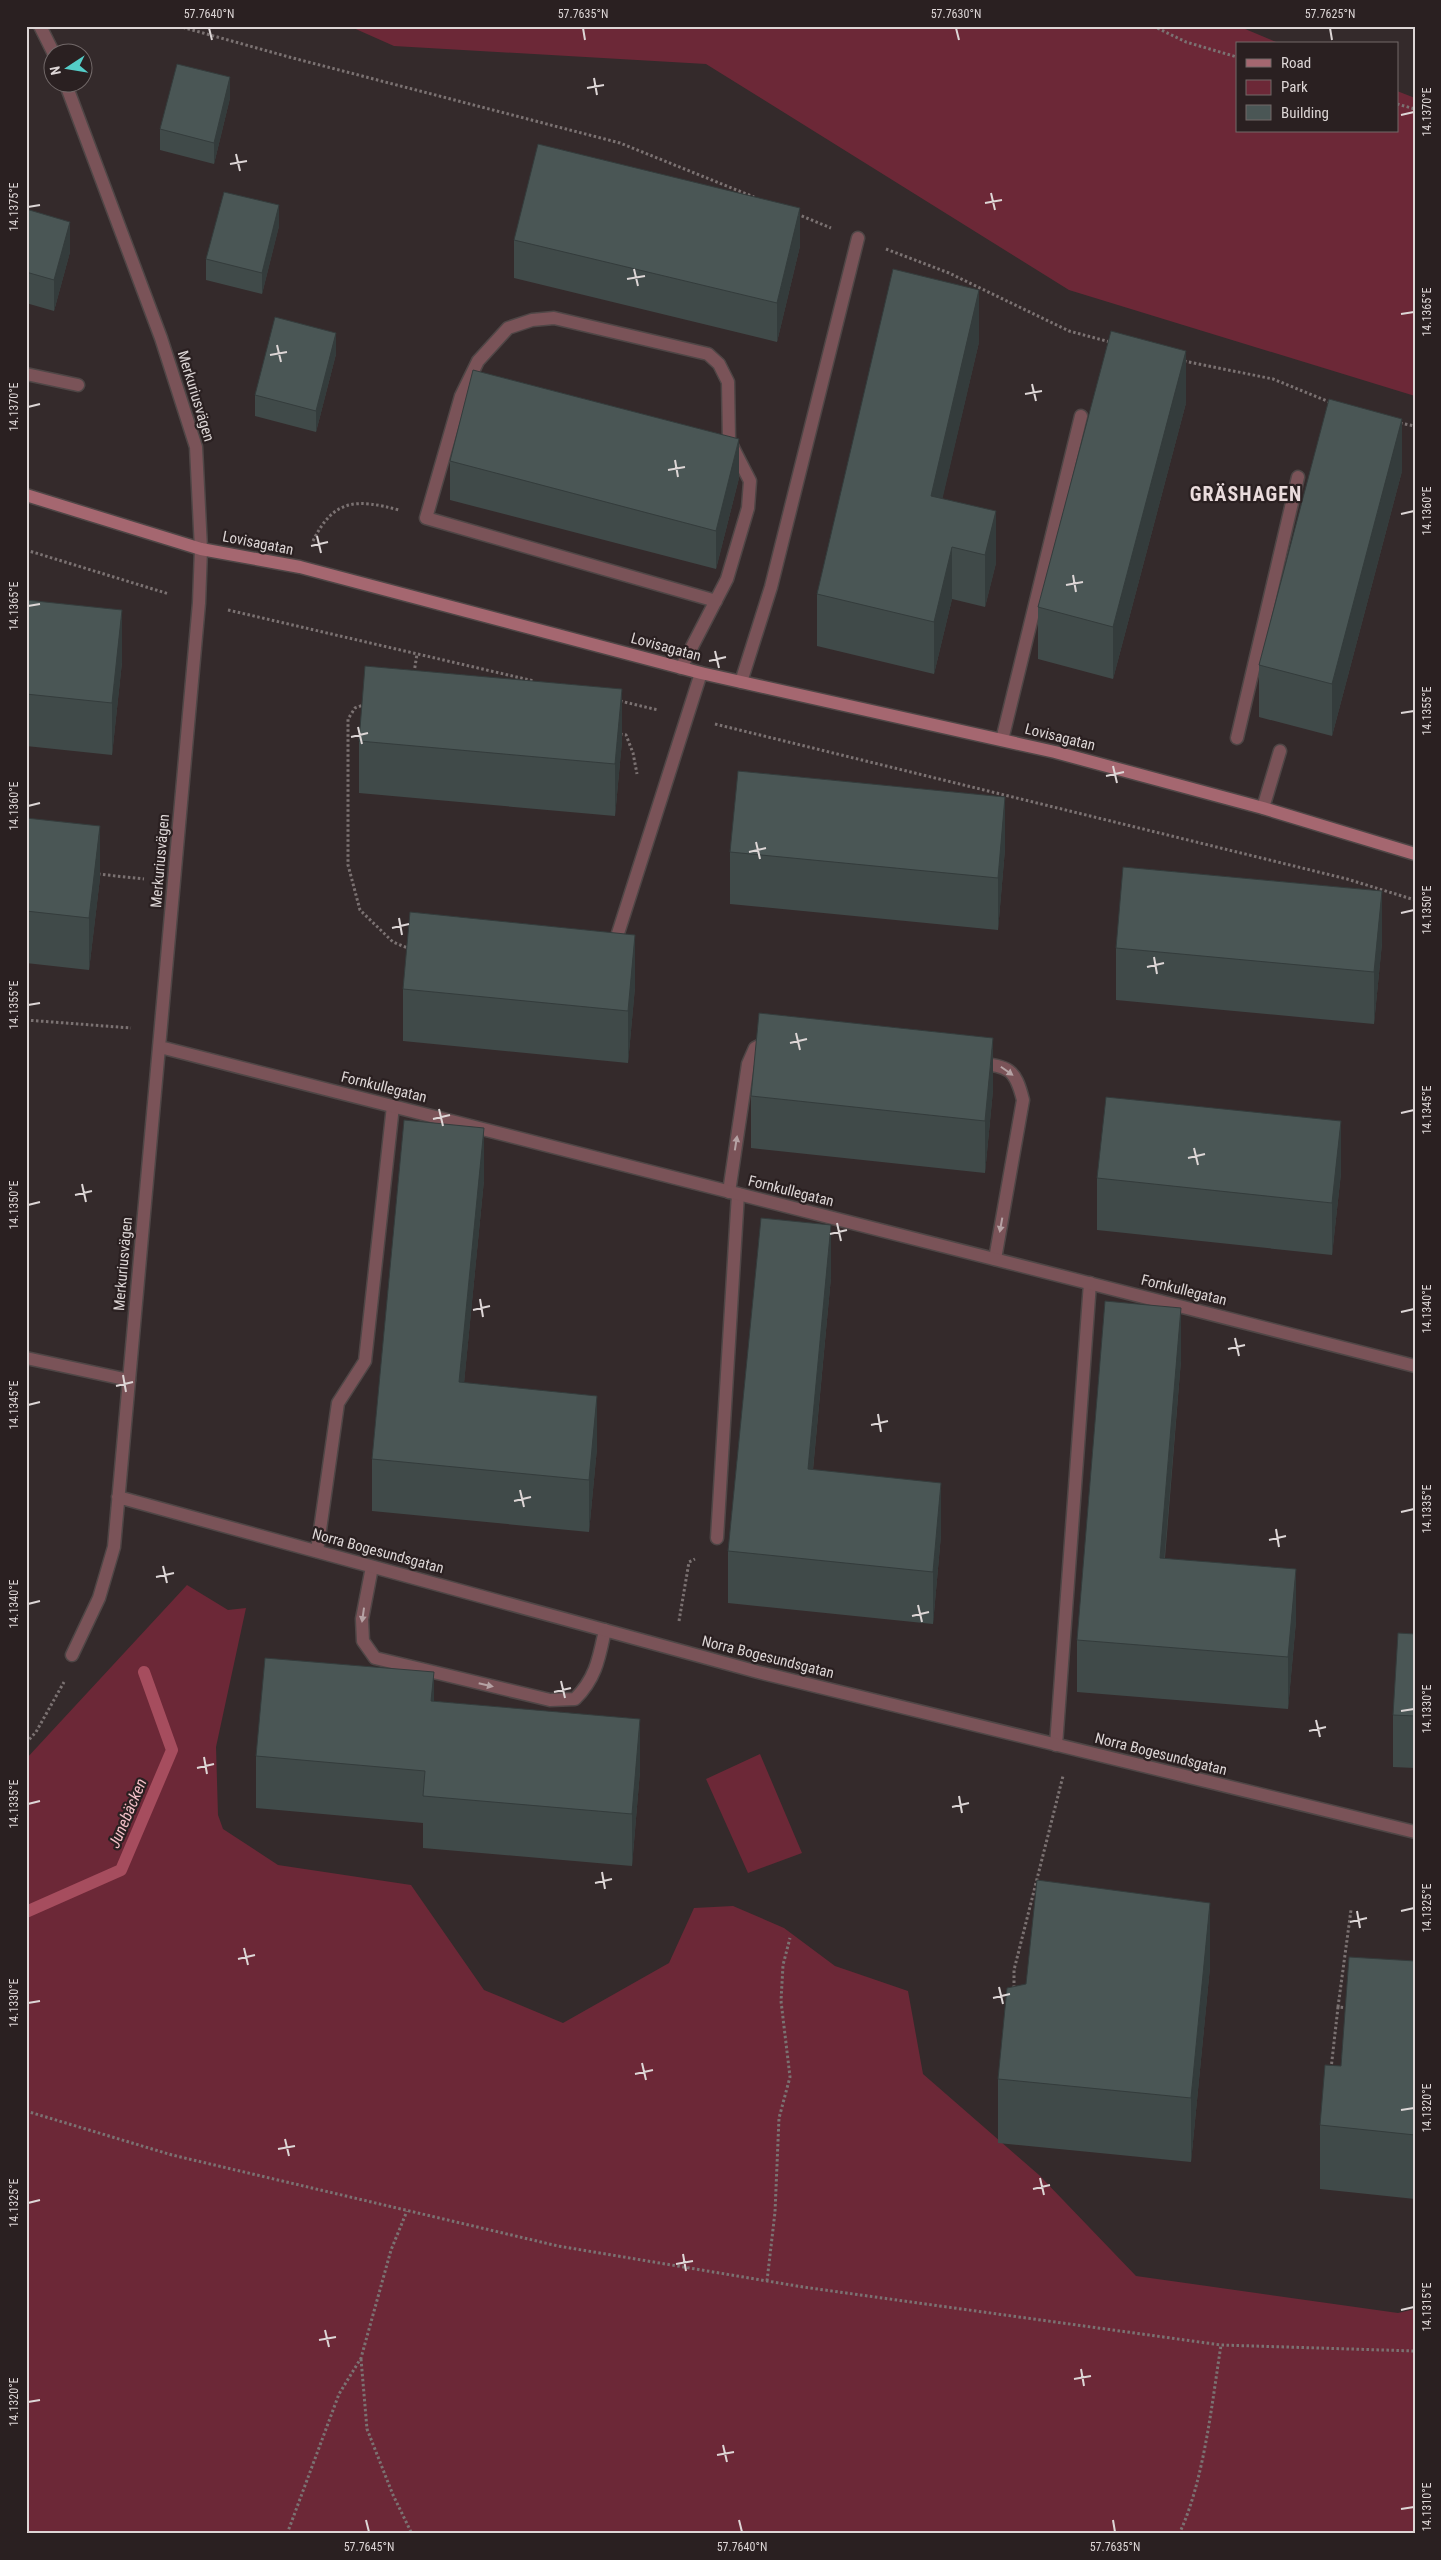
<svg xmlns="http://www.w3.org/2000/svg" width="1441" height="2560" viewBox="0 0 1441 2560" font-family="'Roboto Condensed',sans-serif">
  <rect width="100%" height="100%" fill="#342a2b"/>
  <path fill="#6c2837" d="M349 26H1238L1281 44H1237V131H1397V91L1415 98V396L1069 290 706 64 394 46Z
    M187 1585 228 1610 246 1608 216 1747 218 1815 223 1829 278 1865 411 1885 484 1990 563 2023 669 1963 694 1908 733 1906 784 1928 835 1966 908 1991 923 2074 1039 2175 1136 2276 1398 2313 1415 2309V2534H26V1759Z
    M760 1754 802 1853 748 1873 706 1779Z"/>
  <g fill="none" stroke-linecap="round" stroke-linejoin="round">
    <path stroke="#a64d5e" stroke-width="12" d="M26 1912 121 1870 172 1750 144 1672"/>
    <g stroke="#4f4646" stroke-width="15">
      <path id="lane" d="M26 374 78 385
        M681 668 727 579 748 508 750 481 729 440 728 382 719 364 708 354 554 318 532 320 508 328 478 361 461 396 426 518 716 601
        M741 682 771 587 858 238
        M1237 738 1298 477
        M1002 740 1081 416
        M1263 808 1280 751
        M613 949 701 673
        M978 1063C1009 1067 1015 1068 1023 1100L995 1259
        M729 1192 748 1064 755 1048 769 1041
        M26 1358 129 1380
        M717 1538 738 1194
        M317 1551 338 1403 365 1361 393 1106
        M372 1567 362 1619 363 1641 375 1658 550 1700 575 1699C596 1678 599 1658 605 1630
        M1056 1745 1090 1283"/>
    </g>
    <g stroke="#4f4646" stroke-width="15">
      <path id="street" d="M40 26 53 52
        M65 82 161 338 196 447 201 549 199 603 114 1547 99 1598 72 1655
        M160 1047 1415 1366
        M118 1497 758 1672 1415 1832"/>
    </g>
    <g stroke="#4f4646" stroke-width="15">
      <path id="secondary" d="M26 495 201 549 300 567 701 673 1055 752 1263 808 1415 854"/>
    </g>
    <path stroke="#7b7272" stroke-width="3" stroke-dasharray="2.5 2.5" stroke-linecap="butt" d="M178 26 289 57 620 143 754 197
      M1153 26 1186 42 1237 57
      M1397 104 1415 109
      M797 214 831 228
      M886 249 949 273 1069 331 1110 342
      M1184 361 1273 379 1332 403
      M1400 423 1415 426
      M313 541C334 498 357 499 399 510
      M26 550 169 594
      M228 610 534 681
      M414 673 417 654
      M620 701 658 710
      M366 704 355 708 348 719V865L360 910 393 942 410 949
      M715 724 1347 879 1415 900
      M620 734 626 735 633 753 637 774
      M98 874 144 879
      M26 1020 131 1028
      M679 1621 689 1562 695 1559
      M26 1743 36 1732 64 1682
      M1014 1988V1970L1063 1776
      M1338 2007 1351 1910
      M1331 2069 1338 2007 1349 2008
      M26 2111 172 2155 558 2246 803 2287 1221 2345 1415 2351
      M767 2281 775 2212 779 2118 790 2077 781 2001 783 1965 790 1938
      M361 2359 367 2429 393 2495 412 2534
      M287 2534 339 2394 361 2358 391 2250 407 2211
      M1179 2534C1204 2482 1212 2402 1221 2345"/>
    <use href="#lane" stroke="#7a5358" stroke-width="12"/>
    <use href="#street" stroke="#7a5358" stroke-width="12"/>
    <use href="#secondary" stroke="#a56770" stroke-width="12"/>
  </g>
  <path fill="#404a49" d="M230 98 214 164 160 150V129Z
    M26 209 70 252 54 311 26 303Z
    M279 226 262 294 206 280V259Z
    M514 240 800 246 777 342 514 278Z
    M979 342 942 499 996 563 985 607 952 599 934 674 817 646V594Z
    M336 354 316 432 255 416V395Z
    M1186 403 1113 679 1038 659V607Z
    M450 461 739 478 716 569 450 500Z
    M1402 471 1332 736 1259 717V665Z
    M26 600 122 662 112 755 26 746Z
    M359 741H622L615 816 359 793Z
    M26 818 100 878 89 970 26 963Z
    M1005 849 998 930 730 904V852Z
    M1382 943 1374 1024 1116 1000V948Z
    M635 987 628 1063 403 1041V989Z
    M993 1090 985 1173 751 1148V1096Z
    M1341 1173 1332 1255 1097 1230V1178Z
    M484 1180 464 1383 597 1448 589 1532 372 1511V1459Z
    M831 1277 813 1470 941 1535 933 1624 728 1603V1551Z
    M1181 1360 1165 1558 1296 1621 1288 1709 1077 1692V1640Z
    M1415 1634V1768L1393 1767V1715Z
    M434 1701 640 1771 632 1866 423 1848V1823L256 1808V1756Z
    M1415 1961V2199L1320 2189V2125L1341 2066Z
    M1210 1967 1191 2162 998 2143V2079L1026 1984Z"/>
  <path fill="#343c3c" d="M230 77V98L214 164V143Z
    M279 205V226L262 294V273Z
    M800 208V246L777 342V303Z
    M70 222V252L54 311V280Z
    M979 290V342L931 548V496Z
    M336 333V354L316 432V411Z
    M1186 351V403L1113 679V627Z
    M1402 419V471L1332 736V684Z
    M739 439V478L716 569V531Z
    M996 511V563L985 607V555Z
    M952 547V599L934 674V622Z
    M122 610V662L112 755V703Z
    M622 689V741L615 816V764Z
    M1005 797V849L998 930V878Z
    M100 826V878L89 970V918Z
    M1382 891V943L1374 1024V972Z
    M635 935V987L628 1063V1011Z
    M993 1038V1090L985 1173V1121Z
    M1341 1121V1173L1332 1255V1203Z
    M484 1128V1180L459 1434V1382Z
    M831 1225V1277L808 1521V1469Z
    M1181 1308V1360L1160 1610V1558Z
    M597 1396V1448L589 1532V1480Z
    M941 1483V1535L933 1624V1572Z
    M1296 1569V1621L1288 1709V1657Z
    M434 1672V1724L431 1701Z
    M640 1719V1771L632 1866V1814Z
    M1210 1903V1967L1191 2162V2098Z"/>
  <path fill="#4a5655" stroke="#343c3c" d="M177 64 230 77 214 143 160 129Z
    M538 144 800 208 777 303 514 240Z
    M224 192 279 205 262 273 206 259Z
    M26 209 70 222 54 280 26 272Z
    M893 269 979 290 931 496 996 511 985 555 952 547 934 622 817 594Z
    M275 317 336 333 316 411 255 395Z
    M1111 331 1186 351 1113 627 1038 607Z
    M473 370 739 439 716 531 450 461Z
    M1329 399 1402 419 1332 684 1259 665Z
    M26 600 122 610 112 703 26 694Z
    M365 666 622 689 615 764 359 741Z
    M738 771 1005 797 998 878 730 852Z
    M26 818 100 826 89 918 26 911Z
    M1123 867 1382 891 1374 972 1116 948Z
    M410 912 635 935 628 1011 403 989Z
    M759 1013 993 1038 985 1121 751 1096Z
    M1106 1097 1341 1121 1332 1203 1097 1178Z
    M404 1120 484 1128 459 1382 597 1396 589 1480 372 1459Z
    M761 1218 831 1225 808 1469 941 1483 933 1572 728 1551Z
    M1105 1301 1181 1308 1160 1558 1296 1569 1288 1657 1077 1640Z
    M1398 1633 1415 1634V1716L1393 1715Z
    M265 1658 434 1672 431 1701 640 1719 632 1814 423 1796 425 1771 256 1756Z
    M1037 1880 1210 1903 1191 2098 998 2079 1007 1988 1026 1984Z
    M1349 1957 1415 1961V2135L1320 2125 1325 2065 1341 2066Z"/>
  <defs><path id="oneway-solid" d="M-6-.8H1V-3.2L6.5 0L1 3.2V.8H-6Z" transform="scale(1.25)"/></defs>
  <g fill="#b5a2a4">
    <use href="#oneway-solid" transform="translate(1007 1071) rotate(35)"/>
    <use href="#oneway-solid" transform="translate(736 1143) rotate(-81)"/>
    <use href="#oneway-solid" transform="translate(1001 1225) rotate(100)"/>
    <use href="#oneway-solid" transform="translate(363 1615) rotate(98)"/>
    <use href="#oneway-solid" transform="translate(486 1685) rotate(13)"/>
  </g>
  <path fill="none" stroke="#ddd6d6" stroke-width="2" d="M209 28 212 40M583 28 585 40M956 28 959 40M1330 28 1332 40M594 78 597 95M587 88 604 85M1401 115 1414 112M236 154 240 171M230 164 247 161M991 193 995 210M985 203 1002 200M28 207 40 205M634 269 638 286M627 279 645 276M1401 314 1414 312M277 345 281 362M270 355 287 352M1032 384 1036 401M1025 394 1042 391M28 407 40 404M675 460 678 477M668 470 685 467M1401 514 1414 511M317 536 321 553M311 546 328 542M1073 575 1076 592M1066 585 1083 582M28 606 40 604M715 651 719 668M709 661 726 657M1401 713 1414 711M358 727 362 744M351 737 368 733M1113 766 1117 783M1106 776 1124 772M28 806 40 803M756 842 760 859M749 852 766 848M1401 913 1414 910M399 918 402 935M392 928 409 924M1154 957 1157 974M1147 967 1164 963M28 1005 40 1003M796 1033 800 1050M790 1043 807 1039M439 1109 443 1126M1401 1113 1414 1110M433 1119 450 1115M1194 1148 1198 1165M1188 1158 1205 1154M82 1184 86 1202M75 1195 92 1191M28 1205 40 1202M837 1223 841 1241M830 1234 847 1230M480 1299 483 1317M473 1310 490 1306M1401 1312 1414 1309M1235 1338 1239 1356M1228 1349 1245 1345M123 1375 126 1392M116 1386 133 1382M28 1405 40 1402M878 1414 881 1432M871 1425 888 1421M520 1490 524 1507M514 1501 531 1497M1401 1512 1414 1509M1276 1529 1279 1547M1269 1540 1286 1536M163 1566 167 1583M156 1577 174 1573M28 1604 40 1601M918 1605 922 1622M912 1616 929 1612M561 1681 565 1698M554 1692 571 1688M1401 1711 1414 1709M1316 1720 1320 1737M1309 1731 1326 1727M204 1757 207 1774M197 1768 214 1764M959 1796 962 1813M28 1804 40 1801M952 1807 969 1803M602 1872 605 1889M595 1883 612 1879M1357 1911 1360 1928M1401 1911 1414 1908M1350 1922 1367 1918M244 1948 248 1965M238 1959 255 1955M999 1987 1003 2004M993 1998 1010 1994M28 2003 40 2001M642 2063 646 2080M635 2074 653 2070M1401 2110 1414 2108M285 2139 289 2156M278 2149 295 2146M1040 2178 1044 2195M1033 2189 1050 2185M28 2203 40 2200M683 2254 686 2271M676 2264 693 2261M1401 2310 1414 2307M325 2330 329 2347M319 2340 336 2337M1081 2369 1084 2386M1074 2379 1091 2376M28 2402 40 2400M723 2445 727 2462M717 2455 734 2452M1401 2509 1414 2507M366 2520 369 2532M739 2520 742 2532M1113 2520 1115 2532"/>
  <g text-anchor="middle" stroke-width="4.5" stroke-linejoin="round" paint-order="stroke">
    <g font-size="15" fill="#ddd6d6" stroke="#2a2021">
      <text transform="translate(196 396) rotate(73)" y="5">Merkuriusvägen</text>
      <text transform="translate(258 543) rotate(11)" y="5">Lovisagatan</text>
      <text transform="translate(666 647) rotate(15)" y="5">Lovisagatan</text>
      <text transform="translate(1060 737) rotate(14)" y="5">Lovisagatan</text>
      <text transform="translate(160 861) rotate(-85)" y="5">Merkuriusvägen</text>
      <text transform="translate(384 1087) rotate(14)" y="5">Fornkullegatan</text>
      <text transform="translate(791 1191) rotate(14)" y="5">Fornkullegatan</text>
      <text transform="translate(123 1264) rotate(-85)" y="5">Merkuriusvägen</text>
      <text transform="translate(1184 1290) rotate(14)" y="5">Fornkullegatan</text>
      <text transform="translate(378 1551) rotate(15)" y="5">Norra Bogesundsgatan</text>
      <text transform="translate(768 1657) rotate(14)" y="5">Norra Bogesundsgatan</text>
      <text transform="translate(1161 1754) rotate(14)" y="5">Norra Bogesundsgatan</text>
    </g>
    <g font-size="16" font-style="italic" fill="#f2bfc6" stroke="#2a2021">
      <text transform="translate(127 1813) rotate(-67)" y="6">Junebäcken</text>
    </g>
    <g font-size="20" font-weight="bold" letter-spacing="1" fill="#eadcdd" stroke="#2a2021">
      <text x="1246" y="501">GRÄSHAGEN</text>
    </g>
  </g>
  <rect width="1441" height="2560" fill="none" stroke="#2a2021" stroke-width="55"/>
  <rect x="1236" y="42" width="162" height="90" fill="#2a2021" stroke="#726969"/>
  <rect x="1246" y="59" width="25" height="8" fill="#a56770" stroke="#726969"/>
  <text x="1281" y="68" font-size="15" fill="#ddd6d6">Road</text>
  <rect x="1246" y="80" width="25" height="15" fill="#6c2837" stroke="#726969"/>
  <text x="1281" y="92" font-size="15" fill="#ddd6d6">Park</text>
  <rect x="1246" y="105" width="25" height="15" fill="#4a5655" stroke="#726969"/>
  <text x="1281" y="118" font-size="15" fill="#ddd6d6">Building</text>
  <g transform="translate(68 68) rotate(258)"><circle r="24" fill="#2a2021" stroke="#726969"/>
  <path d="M0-4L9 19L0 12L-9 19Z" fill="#54cdc8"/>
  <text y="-8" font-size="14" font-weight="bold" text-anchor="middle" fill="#ddd6d6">N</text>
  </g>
  <rect x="28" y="28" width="1386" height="2504" fill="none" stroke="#ddd6d6" stroke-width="2"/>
  <g font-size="12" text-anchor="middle" fill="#ddd6d6">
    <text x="209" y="18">57.7640°N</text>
    <text x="583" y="18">57.7635°N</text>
    <text x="956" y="18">57.7630°N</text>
    <text x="1330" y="18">57.7625°N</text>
    <text transform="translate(1427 112) rotate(-90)" y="4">14.1370°E</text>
    <text transform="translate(14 207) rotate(-90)" y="4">14.1375°E</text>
    <text transform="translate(1427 312) rotate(-90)" y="4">14.1365°E</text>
    <text transform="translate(14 407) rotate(-90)" y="4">14.1370°E</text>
    <text transform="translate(1427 511) rotate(-90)" y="4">14.1360°E</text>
    <text transform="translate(14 606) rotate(-90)" y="4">14.1365°E</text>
    <text transform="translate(1427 711) rotate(-90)" y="4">14.1355°E</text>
    <text transform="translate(14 806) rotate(-90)" y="4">14.1360°E</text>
    <text transform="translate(1427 910) rotate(-90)" y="4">14.1350°E</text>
    <text transform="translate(14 1005) rotate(-90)" y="4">14.1355°E</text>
    <text transform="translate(1427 1110) rotate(-90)" y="4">14.1345°E</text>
    <text transform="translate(14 1205) rotate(-90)" y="4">14.1350°E</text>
    <text transform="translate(1427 1309) rotate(-90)" y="4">14.1340°E</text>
    <text transform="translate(14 1405) rotate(-90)" y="4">14.1345°E</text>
    <text transform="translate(1427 1509) rotate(-90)" y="4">14.1335°E</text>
    <text transform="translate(14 1604) rotate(-90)" y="4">14.1340°E</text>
    <text transform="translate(1427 1709) rotate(-90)" y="4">14.1330°E</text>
    <text transform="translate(14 1804) rotate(-90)" y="4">14.1335°E</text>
    <text transform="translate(1427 1908) rotate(-90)" y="4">14.1325°E</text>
    <text transform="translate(14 2003) rotate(-90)" y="4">14.1330°E</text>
    <text transform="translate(1427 2108) rotate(-90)" y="4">14.1320°E</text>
    <text transform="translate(14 2203) rotate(-90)" y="4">14.1325°E</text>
    <text transform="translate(1427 2307) rotate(-90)" y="4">14.1315°E</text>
    <text transform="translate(14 2402) rotate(-90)" y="4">14.1320°E</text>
    <text transform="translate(1427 2507) rotate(-90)" y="4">14.1310°E</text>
    <text x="369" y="2551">57.7645°N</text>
    <text x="742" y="2551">57.7640°N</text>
    <text x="1115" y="2551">57.7635°N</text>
  </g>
</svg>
